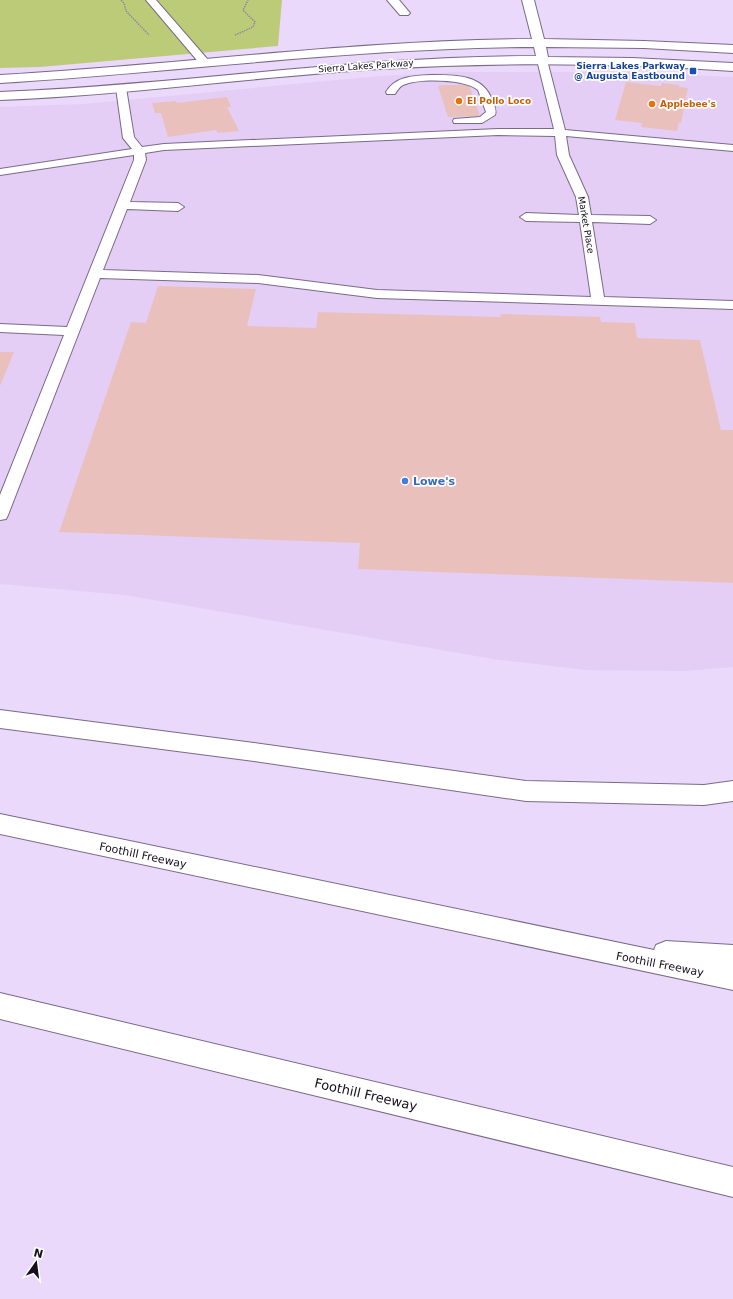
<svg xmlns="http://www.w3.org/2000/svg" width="733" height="1299" viewBox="0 0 733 1299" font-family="'DejaVu Sans',sans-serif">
  <rect width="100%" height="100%" fill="#ead9fa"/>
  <path fill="#e4cef6" d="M458 72H624L733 77V667L683 671 586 670 493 659 125 595 0 584V107L83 104 379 76Z"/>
  <path fill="#bccb77" d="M0 0H282L278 46 40 67 0 68Z"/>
  <path fill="#eac0bc" d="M626 82 661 86 662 83 679 85V87L688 88 681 123 679 122 677 131 641 127 642 123 615 120Z
    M444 85H469L480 116 448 117 438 86Z
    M227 97 231 107H227L239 131 218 133 216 130 168 137 161 113H155L152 103 176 101 177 103Z
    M158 286 256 289 247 326 316 328 318 312 501 317 500 314 600 317 601 322 635 323 637 338 700 340 721 430H733V583L358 569 360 543 59 532 131 322 146 323Z
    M0 352H14L0 386Z"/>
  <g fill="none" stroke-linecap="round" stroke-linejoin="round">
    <g stroke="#7a6a88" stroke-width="2">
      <path id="lane" d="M146 0H156L209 61 210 63 209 65H201Z
        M542 57 547 60 565 130 733 145V151L566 136 569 155 588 197 591 215 650 216 656 220 650 224 592 222 604 297 733 301V309L377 298 258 283 100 278 8 515 6 519 0 520V495L64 335 0 332V324L67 327 134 160V155L0 175V169L132 149 123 138 116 88 121 85 126 88 134 137 142 147 164 144 498 129H554L537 60ZM498 135 555 136 557 155 576 197 579 215 526 213 520 217 526 221 580 222 591 297 377 290 258 275 103 270 127 209 178 211 184 207 178 203 130 202 146 160 145 153 164 150Z
        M430 75C454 75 483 74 492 100 494 105 497 110 495 115L482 123H454L453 121 454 119 480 117 486 112 478 90C465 79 419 78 403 85 399 87 397 91 395 94H387L386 92C396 76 413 76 430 75Z"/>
    </g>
    <g stroke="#7a6a88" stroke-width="2">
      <path id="street" d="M387 0H399L410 13 408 15H400Z"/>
    </g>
    <g stroke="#7a6a88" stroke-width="2">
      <path id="secondary" d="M522 0H534L544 39 644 41 733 45V53L644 48 546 47 548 57 632 58 733 63V71C615 63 497 62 379 69 252 77 127 95 0 100V92C179 85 357 56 536 56L534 47C355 48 178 72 0 83V75C178 65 354 40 532 39Z"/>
    </g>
    <g stroke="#7a6a88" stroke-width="2">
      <path id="highway" d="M0 710 254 743 526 781 704 785 733 781V801L704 805 526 801 254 761 0 728Z
        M0 814 654 950 656 945 666 941 733 945V990L0 834Z
        M0 993 733 1167V1197L0 1019Z"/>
    </g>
    <path stroke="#9488a0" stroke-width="1.5" stroke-dasharray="1.5 1" stroke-linecap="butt" d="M121 0 124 3 126 11 149 35
      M235 35 253 27 255 22 243 10 248 0"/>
    <use href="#lane" fill="#fff" fill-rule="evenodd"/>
    <use href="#street" fill="#fff" fill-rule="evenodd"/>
    <use href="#secondary" fill="#fff" fill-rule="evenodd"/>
    <use href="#highway" fill="#fff" fill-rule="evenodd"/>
  </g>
  <rect fill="#1a4fb4" stroke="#fff" stroke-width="1.5" x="689" y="67" width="8" height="8" rx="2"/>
  <g fill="#e8710a" stroke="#fff" stroke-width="1.5">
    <circle cx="459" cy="101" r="4"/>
    <circle cx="652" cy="104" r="4"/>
  </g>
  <circle fill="#3f7fe0" stroke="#fff" stroke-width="1.5" cx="405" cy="481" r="4"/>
  <g text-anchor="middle" stroke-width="3.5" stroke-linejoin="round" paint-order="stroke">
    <g font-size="9" fill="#17101c" stroke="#fff">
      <text transform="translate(366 66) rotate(-4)" y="3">Sierra Lakes Parkway</text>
      <text transform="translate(586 225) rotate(80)" y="3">Market Place</text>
    </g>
    <g font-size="9" font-weight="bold" fill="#164399" stroke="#fff" text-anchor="end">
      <text x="685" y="69">Sierra Lakes Parkway<tspan x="685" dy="10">@ Augusta Eastbound</tspan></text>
    </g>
    <g font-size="9" font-weight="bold" fill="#c56008" stroke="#fff" text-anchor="start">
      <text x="467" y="104">El Pollo Loco</text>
      <text x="660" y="107">Applebee's</text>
    </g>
    <g font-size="11" font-weight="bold" fill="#366cbe" stroke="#fff" text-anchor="start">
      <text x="413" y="485">Lowe's</text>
    </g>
    <g font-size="11" fill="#17101c" stroke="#fff">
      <text transform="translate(143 855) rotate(12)" y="4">Foothill Freeway</text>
      <text transform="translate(660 964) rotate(11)" y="4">Foothill Freeway</text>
    </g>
    <g font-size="13" fill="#17101c" stroke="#fff">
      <text transform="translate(366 1094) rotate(13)" y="5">Foothill Freeway</text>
    </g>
  </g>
  <g transform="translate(36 1263) rotate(14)" stroke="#ffffff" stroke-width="3" paint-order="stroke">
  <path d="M0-3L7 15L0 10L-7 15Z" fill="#17101c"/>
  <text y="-6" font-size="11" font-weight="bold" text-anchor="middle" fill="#17101c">N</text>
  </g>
</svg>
